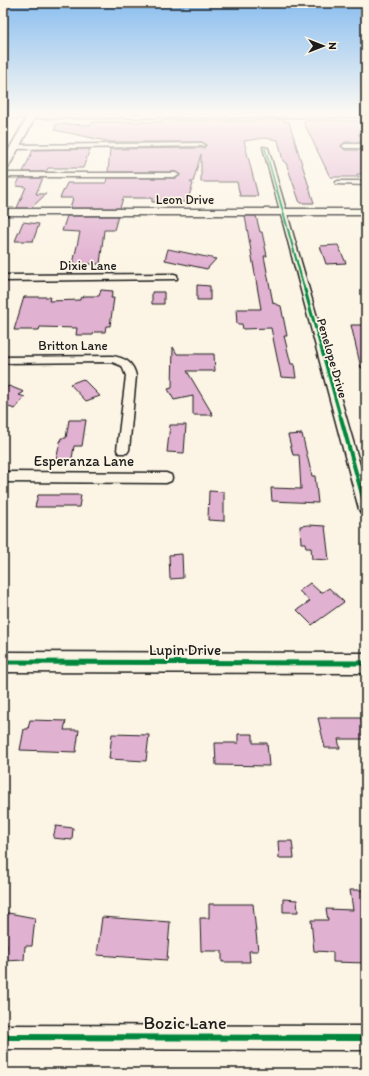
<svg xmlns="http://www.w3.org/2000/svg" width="369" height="1076" viewBox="0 0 369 1076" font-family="Itim,sans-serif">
  <rect width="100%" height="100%" fill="#fcf5e5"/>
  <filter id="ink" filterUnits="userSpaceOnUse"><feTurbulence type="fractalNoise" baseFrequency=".025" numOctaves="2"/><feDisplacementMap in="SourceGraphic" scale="8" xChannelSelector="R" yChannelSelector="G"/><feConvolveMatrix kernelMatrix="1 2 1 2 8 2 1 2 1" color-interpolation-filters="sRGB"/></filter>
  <g filter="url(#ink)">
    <path fill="#e1b1d1" stroke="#1c1c1c" d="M285 119 284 122H289L314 203H300L286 163 283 161 278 140 265 138 244 141 258 196H240L237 182H201V154L193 182H190L193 184 187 202H152V198H123L120 208H70L73 198H60L67 183H106L107 178H176L180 175 176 172H108L110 149 204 148 206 145 202 142H111L55 130 56 124 91 125 93 122H164V120L252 121Z
      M314 120 366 121V134H358L364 142H345L341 146 345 150H366V174H357L359 177H330L303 121Z
      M90 149 83 168H48L46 172H23L33 150Z
      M20 178H43L36 194H46L31 208H17L26 187 16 186Z
      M67 216H118L114 230H104L100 264H73L80 232 62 231Z
      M245 216H256L260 232H262L267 256H264L273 303 281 306 287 336H284L291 364H294L296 378 281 377 271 328 243 329 242 324H237L236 309H261Z
      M23 222 39 224 33 241H15Z
      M338 245 346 263 326 264 320 246Z
      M168 249 216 259 207 269 165 260Z
      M197 285 210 286V300H197Z
      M101 290 113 291 111 298H114L110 326H106L105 332H94L93 335H76L77 328 40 327 39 330H14L24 297H50L49 301 80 300V298L85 296H99Z
      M152 292H164V304H152Z
      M351 325H366V367L361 368Z
      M173 347 177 354H214L215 371H187L213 415H193V396L174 400 168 389 172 388Z
      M83 379 100 396 86 401 70 384Z
      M9 386 24 392 19 395 25 397 15 409 5 406 3 408V389Z
      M69 420H86L82 446H74L72 459 56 460 61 438H66Z
      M170 425H186L184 453 167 452Z
      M302 434 312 476H315L318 503 272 501 271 488 301 489 299 455H293L288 435Z
      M209 491 224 492V521L208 520Z
      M38 495H81L79 507H35Z
      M308 525 325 526 329 560 312 559 311 548H306L305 543H301L300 526Z
      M182 554 183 578 170 579 169 555Z
      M310 583 321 593 329 588 344 602 312 625 297 610 310 601 299 591Z
      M318 718H361L366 739H338L340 748H325Z
      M30 720 66 721 64 730H79L76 752 20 750 24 729H28Z
      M112 734 149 735 146 761 109 759Z
      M238 734H253V743H267L269 766 216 765 215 743H238Z
      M56 826 73 828 72 840 53 838Z
      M278 841H292L294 858H279Z
      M350 890H366V963L333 962V952L314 951 311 920H328L326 909 353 910Z
      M283 899 297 900 298 912H283Z
      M209 904H253L258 951H249L250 962H222V951H201L200 918H209Z
      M3 912 35 918 32 946H25L24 960 5 961 7 945H3Z
      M102 917 170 922 167 960 97 955Z"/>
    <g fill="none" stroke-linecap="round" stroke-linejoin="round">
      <g stroke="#1c1c1c" stroke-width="3">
        <path id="minor" d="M3 114H366V117L3 118Z
          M202 143 205 145 204 146 14 149 11 147 14 145Z
          M366 144V148H345L342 146 345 144Z
          M263 147 268 148 366 486V514L361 513 359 509Z
          M3 173H176L179 175 176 177H3Z
          M338 181H366V185L336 184V182Z
          M174 274 177 275V279L3 281V275Z
          M112 356C125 358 133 362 136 376L129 450 127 453H119L117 450 126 376 122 366 112 362 3 363V357Z
          M3 472 166 473 171 475 172 478 171 481 166 483 3 482Z
          M3 1025 366 1026V1050L3 1049Z"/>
      </g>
      <g stroke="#1c1c1c" stroke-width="3">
        <path id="tertiary" d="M3 209H366V215H3Z
          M3 652 366 653V673L3 672Z"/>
      </g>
      <g stroke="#1c1c1c" stroke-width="3">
        <path id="secondary" d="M29 114H37L8 168 3 171V160Z"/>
      </g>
      <use href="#minor" fill="#fcf5e5" fill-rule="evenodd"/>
      <use href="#tertiary" fill="#fcf5e5" fill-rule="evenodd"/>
      <use href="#secondary" fill="#fcf5e5" fill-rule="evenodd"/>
      <g stroke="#fcf5e5" stroke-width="2.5">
        <path id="cycleway-far5" d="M265 148 277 191"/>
      </g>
      <g stroke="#fcf5e5" stroke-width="3.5">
        <path id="cycleway-far4" d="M277 190 305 291"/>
      </g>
      <g stroke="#fcf5e5" stroke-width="5">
        <path id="cycleway-far3" d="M305 290 341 419"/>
      </g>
      <g stroke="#fcf5e5" stroke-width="6">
        <path id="cycleway-far2" d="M341 418 366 509"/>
      </g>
      <g stroke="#fcf5e5" stroke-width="8">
        <path id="cycleway-far1" d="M3 662 366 663"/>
      </g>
      <g stroke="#fcf5e5" stroke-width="9">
        <path id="cycleway" d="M3 1037 366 1038"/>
      </g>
      <use href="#cycleway-far5" stroke="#00873e" stroke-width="1.5"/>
      <use href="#cycleway-far4" stroke="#00873e" stroke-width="2"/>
      <use href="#cycleway-far3" stroke="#00873e" stroke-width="3"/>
      <use href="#cycleway-far2" stroke="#00873e" stroke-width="4"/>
      <use href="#cycleway-far1" stroke="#00873e" stroke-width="5"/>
      <use href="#cycleway" stroke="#00873e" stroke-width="6"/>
    </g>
  </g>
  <linearGradient id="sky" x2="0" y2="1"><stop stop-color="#8abeef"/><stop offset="0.43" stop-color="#fefaf3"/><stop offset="1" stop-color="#fefaf3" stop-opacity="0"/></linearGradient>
  <rect width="369" height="265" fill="url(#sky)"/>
  <g text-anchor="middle" stroke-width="3.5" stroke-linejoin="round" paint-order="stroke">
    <g font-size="13" fill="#1c1c1c" stroke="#fcf5e5">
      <text x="185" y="204">Leon Drive</text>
      <text x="88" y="270">Dixie Lane</text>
      <text x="73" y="350">Britton Lane</text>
      <text transform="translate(333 358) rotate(74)" y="5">Penelope Drive</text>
    </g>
    <g font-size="15" fill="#1c1c1c" stroke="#fcf5e5">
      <text x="84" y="466">Esperanza Lane</text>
      <text x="185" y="655">Lupin Drive</text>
    </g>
    <g font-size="18" fill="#1c1c1c" stroke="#fcf5e5">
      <text x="185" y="1029">Bozic Lane</text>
    </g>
  </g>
  <rect width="369" height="1076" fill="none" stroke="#fcf5e5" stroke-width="16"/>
  <rect x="8" y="8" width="353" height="1060" fill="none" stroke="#1c1c1c" stroke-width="1.5" filter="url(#ink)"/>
  <g transform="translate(323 46) rotate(90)" stroke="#fcf5e5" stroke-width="3" paint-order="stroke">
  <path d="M0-3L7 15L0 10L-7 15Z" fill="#1c1c1c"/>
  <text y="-6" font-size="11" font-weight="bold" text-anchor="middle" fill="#1c1c1c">N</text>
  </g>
</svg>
